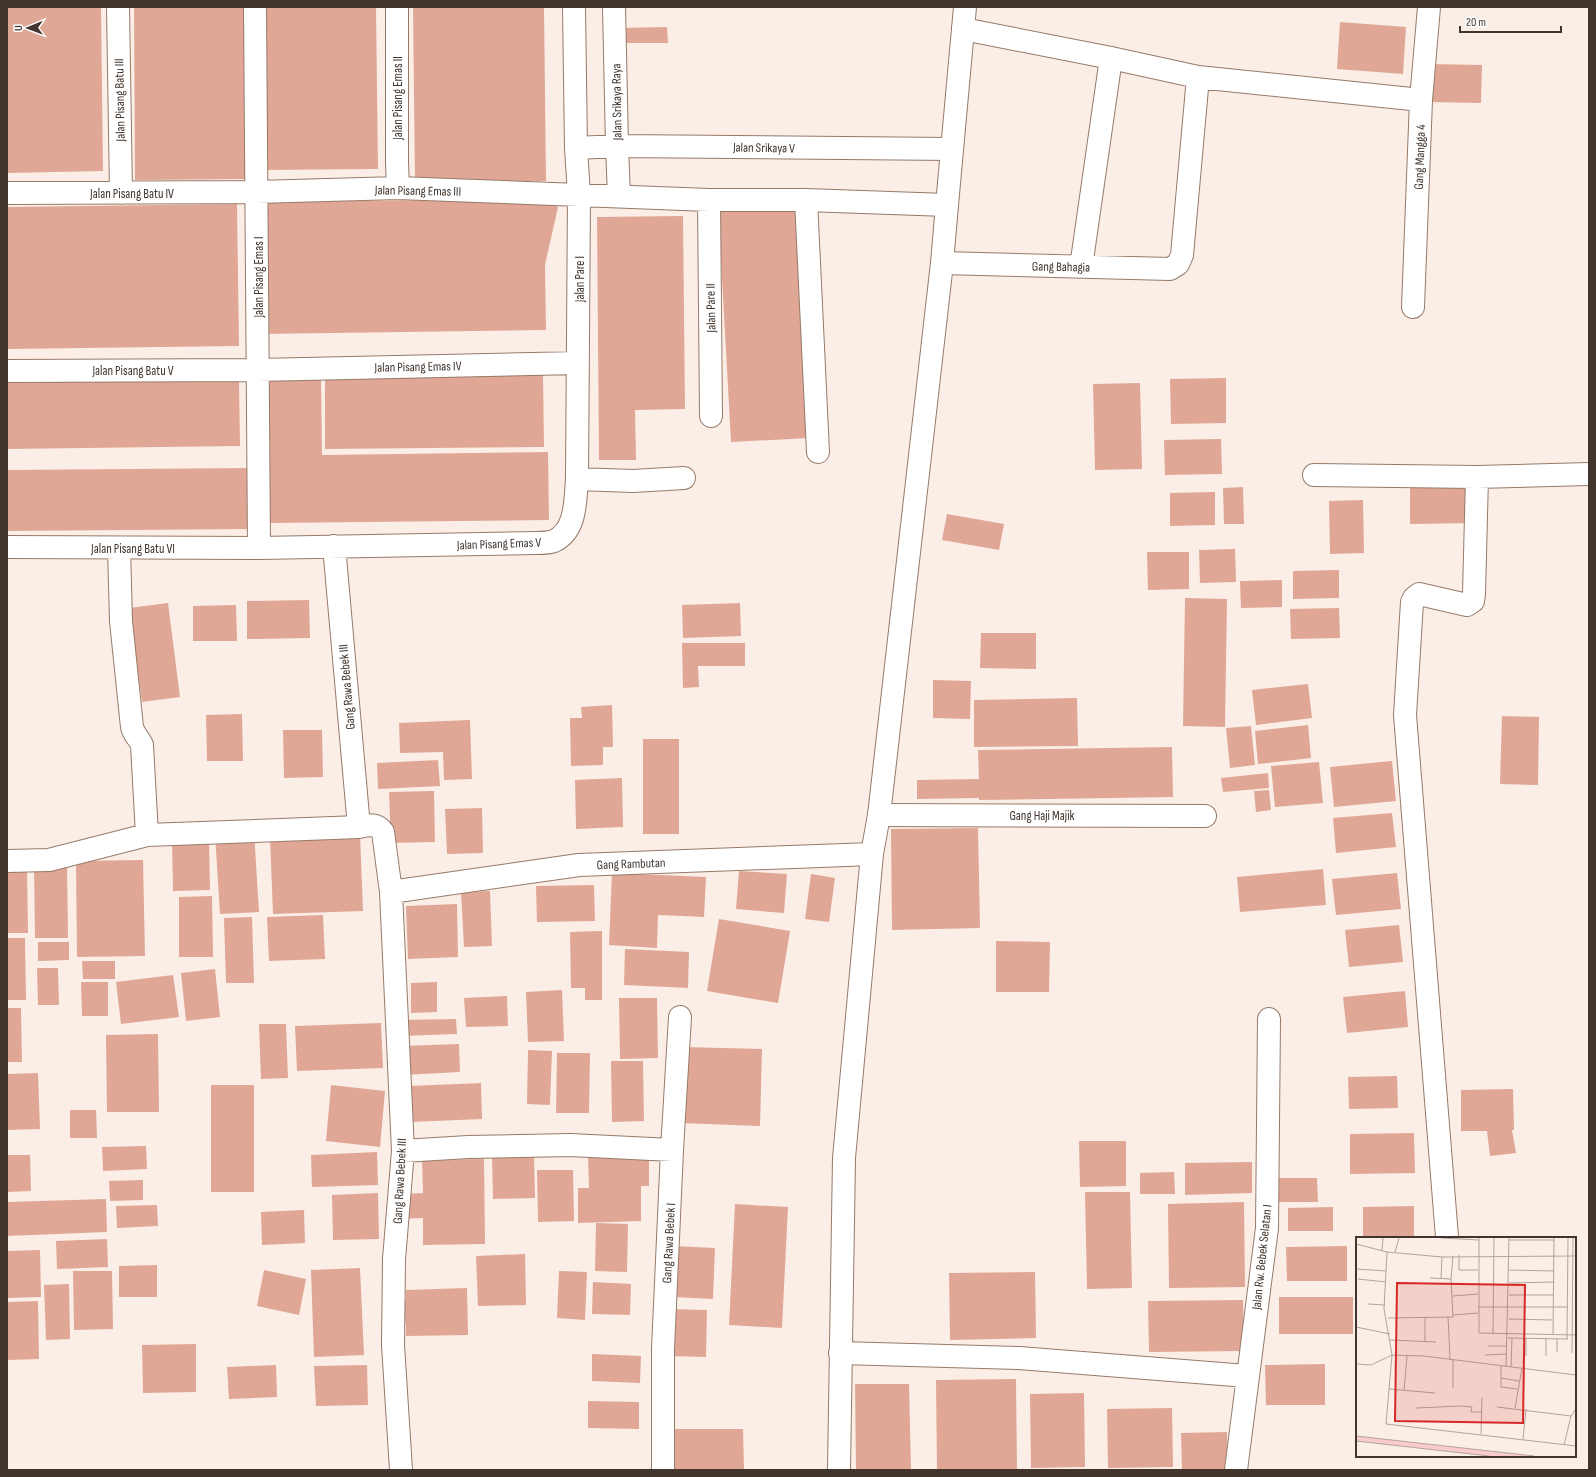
<svg xmlns="http://www.w3.org/2000/svg" width="1596" height="1477" viewBox="0 0 1596 1477" font-family="'Sofia Sans Condensed',sans-serif">
  <rect width="100%" height="100%" fill="#fbeee6"/>
  <path fill="#e0a796" d="M7 7H101L103 171 7 173Z
    M134 7H244L246 179 135 180Z
    M262 7H376L378 169 264 170Z
    M413 7H544L546 181 415 182Z
    M1340 22 1406 27 1403 74 1337 69Z
    M667 27 668 43H620V28Z
    M1428 64 1482 65 1481 103 1427 102Z
    M545 199 558 207 545 265 546 330 260 334 259 202Z
    M796 202 809 438 731 442 718 206Z
    M237 204 239 346 7 349V207Z
    M683 216 685 409 635 410 636 460H599L597 217Z
    M543 375 544 447 325 449V377Z
    M269 377H321L322 455 548 452 549 520 270 523Z
    M1226 378V423L1171 424 1170 379Z
    M239 380 240 446 7 449V382Z
    M1140 383 1142 469 1095 470 1093 384Z
    M1221 439 1222 474 1165 475 1164 440Z
    M250 468 251 529 7 531V470Z
    M1474 481 1475 523 1410 524V482Z
    M1243 487 1244 524H1224L1223 488Z
    M1215 492V525L1170 526V493Z
    M1363 500 1364 553 1330 554 1329 501Z
    M947 514 1004 524 999 550 942 540Z
    M1235 549 1236 582 1200 583 1199 550Z
    M1147 552H1189V589L1148 590Z
    M1339 570V598L1293 599V571Z
    M1282 580V607L1241 608 1240 581Z
    M1185 598 1227 599 1225 727 1183 726Z
    M309 600 310 638 247 639V601Z
    M168 603 180 697 142 702 129 608Z
    M740 603 741 636 683 638 682 605Z
    M236 605 237 641H193V606Z
    M1339 608 1340 638 1291 639 1290 609Z
    M981 633H1036V669L980 668Z
    M682 643H745V666H698L699 687 683 688Z
    M933 680 971 681 970 719 933 718Z
    M1308 684 1312 718 1256 725 1252 690Z
    M1077 698 1078 746 974 747V700Z
    M612 705 613 747H603V765L571 766 570 718H582L581 707Z
    M242 714 243 761H207L206 715Z
    M1502 716 1539 717 1538 785 1500 784Z
    M470 720 472 779 444 780 443 752 400 753 399 723Z
    M1308 725 1311 758 1258 764 1255 731Z
    M1251 726 1255 765 1230 768 1226 728Z
    M283 730H322L323 777 284 778Z
    M643 739H679V834H643Z
    M1172 747 1173 797 979 800V798L917 799V780L979 779 978 750Z
    M438 760 440 786 378 789 377 763Z
    M1392 761 1396 801 1334 807 1330 767Z
    M1319 762 1323 803 1275 807 1271 766Z
    M1268 773 1269 788 1223 792 1221 778Z
    M622 778 623 827 576 829 575 780Z
    M1269 790 1271 810 1256 812 1254 791Z
    M434 791 435 842 391 843 389 792Z
    M482 808 483 853 447 854 445 809Z
    M1392 813 1396 847 1336 853 1333 818Z
    M978 828 980 928 892 930 891 829Z
    M254 831 259 912 220 914 215 834Z
    M360 834 363 911 273 914 270 838Z
    M172 838H209L210 890 173 891Z
    M143 860 145 956 77 957 76 861Z
    M34 865H67L68 938H35Z
    M7 866H27L28 933H7Z
    M1323 869 1326 905 1240 912 1237 877Z
    M739 871 787 874 784 913 736 909Z
    M612 873 706 877 704 917 658 915 657 948 609 945Z
    M1397 873 1401 909 1336 915 1332 879Z
    M811 874 835 878 829 922 805 919Z
    M594 885 595 921 537 922 536 886Z
    M490 891 492 946 464 947 461 892Z
    M212 896 213 957H179V897Z
    M457 904 458 957 408 959 406 906Z
    M323 915 325 959 269 961 267 917Z
    M252 917 254 983H226L224 918Z
    M719 919 790 931 778 1003 707 991Z
    M1399 925 1403 962 1349 967 1345 930Z
    M602 931V1000H585V988H571L570 932Z
    M7 938H25L26 1000H7Z
    M996 941 1050 942 1049 992H996Z
    M38 942H69V960L38 961Z
    M625 949 689 952 688 988 624 985Z
    M82 961H115V979H83Z
    M37 968H58L59 1005H38Z
    M215 969 220 1017 186 1021 181 973Z
    M173 975 179 1017 121 1024 116 982Z
    M81 982H108V1016H82Z
    M437 982V1012L411 1013V983Z
    M562 990 564 1041 528 1042 526 992Z
    M1405 991 1408 1027 1347 1033 1343 997Z
    M507 996 508 1026 466 1027 464 998Z
    M619 998H657L658 1058 620 1059Z
    M7 1008H21L22 1062H7Z
    M456 1019 457 1034 401 1036 400 1020Z
    M381 1023 383 1068 297 1071 295 1026Z
    M259 1024H286L288 1078 261 1079Z
    M158 1034 159 1112H107L106 1035Z
    M459 1044 460 1072 404 1075 402 1046Z
    M682 1047 762 1049 760 1126 679 1123Z
    M528 1050 552 1051 550 1105 527 1104Z
    M557 1053H590L589 1113H556Z
    M611 1061H643L644 1121 612 1122Z
    M38 1073 40 1129 7 1130V1074Z
    M1397 1076 1398 1108 1349 1109 1348 1077Z
    M481 1083 482 1119 411 1122 409 1086Z
    M211 1085H254V1192H211Z
    M331 1085 385 1091 380 1147 326 1141Z
    M1513 1089 1514 1130H1512L1516 1153 1490 1156 1487 1131H1461V1090Z
    M70 1110H96L97 1138H70Z
    M1414 1133 1415 1173 1350 1174V1134Z
    M1079 1141H1126V1186L1080 1187Z
    M146 1146 147 1169 103 1171 102 1147Z
    M377 1152 378 1185 312 1187 311 1155Z
    M649 1152V1186H641V1221L578 1223V1188H589L588 1153Z
    M7 1155H30L31 1191 7 1192Z
    M534 1155 535 1198 493 1199 492 1156Z
    M484 1159 485 1244 423 1245V1218L401 1219V1194L423 1193 422 1160Z
    M1252 1162V1193L1185 1195V1163Z
    M537 1170H573L574 1221 538 1222Z
    M1174 1172 1175 1194H1140V1173Z
    M1275 1178H1317L1318 1202H1275Z
    M143 1180V1200L110 1201 109 1181Z
    M1085 1192H1130L1132 1288 1087 1289Z
    M378 1193 379 1239 333 1240 332 1195Z
    M106 1199 107 1232 7 1236V1202Z
    M1244 1202 1245 1287 1169 1288 1168 1204Z
    M735 1204 788 1207 782 1328 729 1325Z
    M157 1205 158 1226 117 1228 116 1206Z
    M1414 1206V1237H1363V1207Z
    M1333 1207V1231H1288V1208Z
    M304 1210 305 1243 262 1245 261 1212Z
    M596 1223 628 1224 627 1272 595 1271Z
    M107 1239 108 1267 57 1269 56 1241Z
    M674 1246 715 1248 713 1299 672 1297Z
    M1347 1246V1281H1287L1286 1247Z
    M1355 1249H1357V1277H1356Z
    M40 1250 41 1297 7 1298V1251Z
    M525 1254 526 1305 478 1306 476 1256Z
    M157 1265V1297H119V1266Z
    M360 1268 364 1355 314 1357 311 1270Z
    M264 1270 306 1279 299 1315 257 1306Z
    M73 1271H112L113 1329 74 1330Z
    M559 1271 587 1272 585 1320 557 1318Z
    M1035 1272 1036 1338 950 1340 949 1273Z
    M593 1282 631 1284 630 1315 592 1314Z
    M69 1284 70 1339 46 1340 44 1285Z
    M467 1288 468 1335 406 1336V1323H395V1301H406V1290Z
    M1279 1297H1353V1334H1279Z
    M1243 1300 1244 1351 1149 1352 1148 1301Z
    M38 1301 39 1359 7 1360V1302Z
    M666 1309 707 1310 706 1357 665 1356Z
    M196 1344V1392L143 1393 142 1345Z
    M592 1354 641 1356 640 1383 592 1381Z
    M1325 1364V1405H1266L1265 1365Z
    M276 1365 277 1397 229 1399 227 1367Z
    M367 1365 368 1405 316 1406 314 1366Z
    M1016 1379 1017 1470H937L936 1380Z
    M855 1384H909L911 1470H856Z
    M1084 1393 1085 1467 1031 1468 1030 1394Z
    M588 1401 639 1402V1429L588 1428Z
    M1172 1408 1173 1467 1108 1468 1107 1409Z
    M672 1429H743L744 1469 672 1470Z
    M1227 1432 1228 1470H1182L1181 1433Z"/>
  <g fill="none" stroke-linecap="round" stroke-linejoin="round">
    <g stroke="#967a68" stroke-width="24">
      <path id="minor" d="M118 7 121 193
        M255 7 259 548
        M397 7V162L398 188
        M614 7 617 146 619 196
        M963 29 1111 58 1198 77 1421 100
        M576 148 617 146 952 149
        M7 193 257 192 398 188 709 200H806L947 205
        M709 200 711 416
        M806 200 818 452
        M942 263 1170 269 1178 264 1182 255 1198 77
        M1081 267 1111 58
        M1413 307 1421 100 1429 7
        M7 371 258 370 578 363
        M1314 475 1477 477 1589 474
        M577 479 633 481 684 478
        M334 546 359 827
        M7 547 259 548 536 543C541 543 549 543 554 541 577 530 575 500 577 479L579 195 576 148 574 7
        M119 548 121 621 132 727C134 735 139 738 142 745L147 835
        M879 815 1205 816
        M7 861 49 860 147 835 359 827C369 825 377 823 383 832L391 892 403 1151 394 1259 393 1345 401 1470
        M391 892 579 865 872 854
        M403 1151 468 1147 570 1145 672 1150
        M1447 1237 1405 715 1412 602 1414 598 1419 594 1467 605 1473 601 1474 594 1477 477
        M840 1353 1019 1358 1247 1376
        M663 1470V1349L672 1150 680 1017
        M1236 1470 1267 1228 1269 1019"/>
    </g>
    <g stroke="#967a68" stroke-width="24">
      <path id="tertiary" d="M839 1470 844 1158 872 854 879 815 942 263 947 205 965 7"/>
    </g>
    <use href="#minor" stroke="#fff" stroke-width="22"/>
    <use href="#tertiary" stroke="#fff" stroke-width="22"/>
  </g>
  <g text-anchor="middle" stroke-width="3" stroke-linejoin="round" paint-order="stroke">
    <g font-size="13" fill="#41352d" stroke="#fefefe">
      <text transform="translate(397 98) rotate(-90)" y="5">Jalan Pisang Emas II</text>
      <text transform="translate(119 100) rotate(-91)" y="5">Jalan Pisang Batu III</text>
      <text transform="translate(616 102) rotate(-91)" y="5">Jalan Srikaya Raya</text>
      <text transform="translate(764 147) rotate(1)" y="5">Jalan Srikaya V</text>
      <text transform="translate(1419 157) rotate(-88)" y="5">Gang Mangga 4</text>
      <text transform="translate(418 190) rotate(1)" y="5">Jalan Pisang Emas III</text>
      <text x="132" y="198">Jalan Pisang Batu IV</text>
      <text transform="translate(1061 266) rotate(1)" y="5">Gang Bahagia</text>
      <text transform="translate(258 277) rotate(-90)" y="5">Jalan Pisang Emas I</text>
      <text transform="translate(579 279) rotate(-90)" y="5">Jalan Pare I</text>
      <text transform="translate(710 308) rotate(-91)" y="5">Jalan Pare II</text>
      <text transform="translate(418 366) rotate(-1)" y="5">Jalan Pisang Emas IV</text>
      <text x="133" y="375">Jalan Pisang Batu V</text>
      <text transform="translate(499 543) rotate(-2)" y="5">Jalan Pisang Emas V</text>
      <text x="133" y="553">Jalan Pisang Batu VI</text>
      <text transform="translate(346 687) rotate(-95)" y="5">Gang Rawa Bebek III</text>
      <text x="1042" y="820">Gang Haji Majik</text>
      <text transform="translate(631 863) rotate(-2)" y="5">Gang Rambutan</text>
      <text transform="translate(399 1181) rotate(-87)" y="5">Gang Rawa Bebek III</text>
      <text transform="translate(668 1243) rotate(-87)" y="5">Gang Rawa Bebek I</text>
      <text transform="translate(1261 1257) rotate(-84)" y="5">Jalan Rw. Bebek Selatan I</text>
    </g>
  </g>
  <g transform="translate(1356 1237)">
    <rect width="220" height="220" fill="#fbeee6"/>
    <path d="M0 199 178 219H133L0 204Z" fill="#facbcc"/>
    <path fill="none" stroke="#b1a49c" stroke-width="1" d="M85 1 123 3M123 1V96L220 98M153 3H198M0 7 31 15 28 72 36 118 30 187 220 209M26 13 27 1M31 15 86 20 220 19M39 15 43 1M103 18V33H122M0 32 30 34M153 33 198 34M74 41 95 42M85 41 86 20M2 42 30 45M153 46 197 45M153 58H197M97 59 122 57M12 67 29 68M122 70H212M97 78 122 76M92 80 94 122M32 81 97 80 95 42 97 19M153 82 197 83M0 90 34 97M137 97 138 1M197 98 198 1M152 101 212 102M190 102V119M201 102V115M211 102 212 1M34 103 80 105M69 104V81M132 109H151M216 116 217 1M129 118 151 117M170 119V101M0 127 15 128 36 118 68 119 220 138M145 129V150L161 152M150 130 153 1M155 130 156 101M145 141 163 144M97 151V123M33 152 79 156M48 154 51 119M141 170 215 179M60 171 105 169 116 170 115 175H126M159 171 166 131M125 197 126 161M0 199 178 219M167 202 170 172M0 204 133 219M208 208 215 179 220 172"/>
    <path fill="#d62828" fill-opacity="0.15" stroke="#d62828" stroke-width="2" d="M41 46 169 48 167 186 39 184Z"/>
    <rect width="220" height="220" fill="none" stroke="#41352d" stroke-width="2"/>
  </g>
  <rect width="1596" height="1477" fill="none" stroke="#41352d" stroke-width="16"/>
  <g transform="translate(28 28) rotate(269)" stroke="#fefefe" stroke-width="3" paint-order="stroke">
  <path d="M0-3L7 15L0 10L-7 15Z" fill="#41352d"/>
  <text y="-6" font-size="11" font-weight="bold" text-anchor="middle" fill="#41352d">U</text>
  </g>
  <path d="M1460 26v6h101v-6" fill="none" stroke="#41352d" stroke-width="2"/>
  <text x="1466" y="26" font-size="12" fill="#41352d" stroke="#fefefe" stroke-width="3" paint-order="stroke">20 m</text>
</svg>
